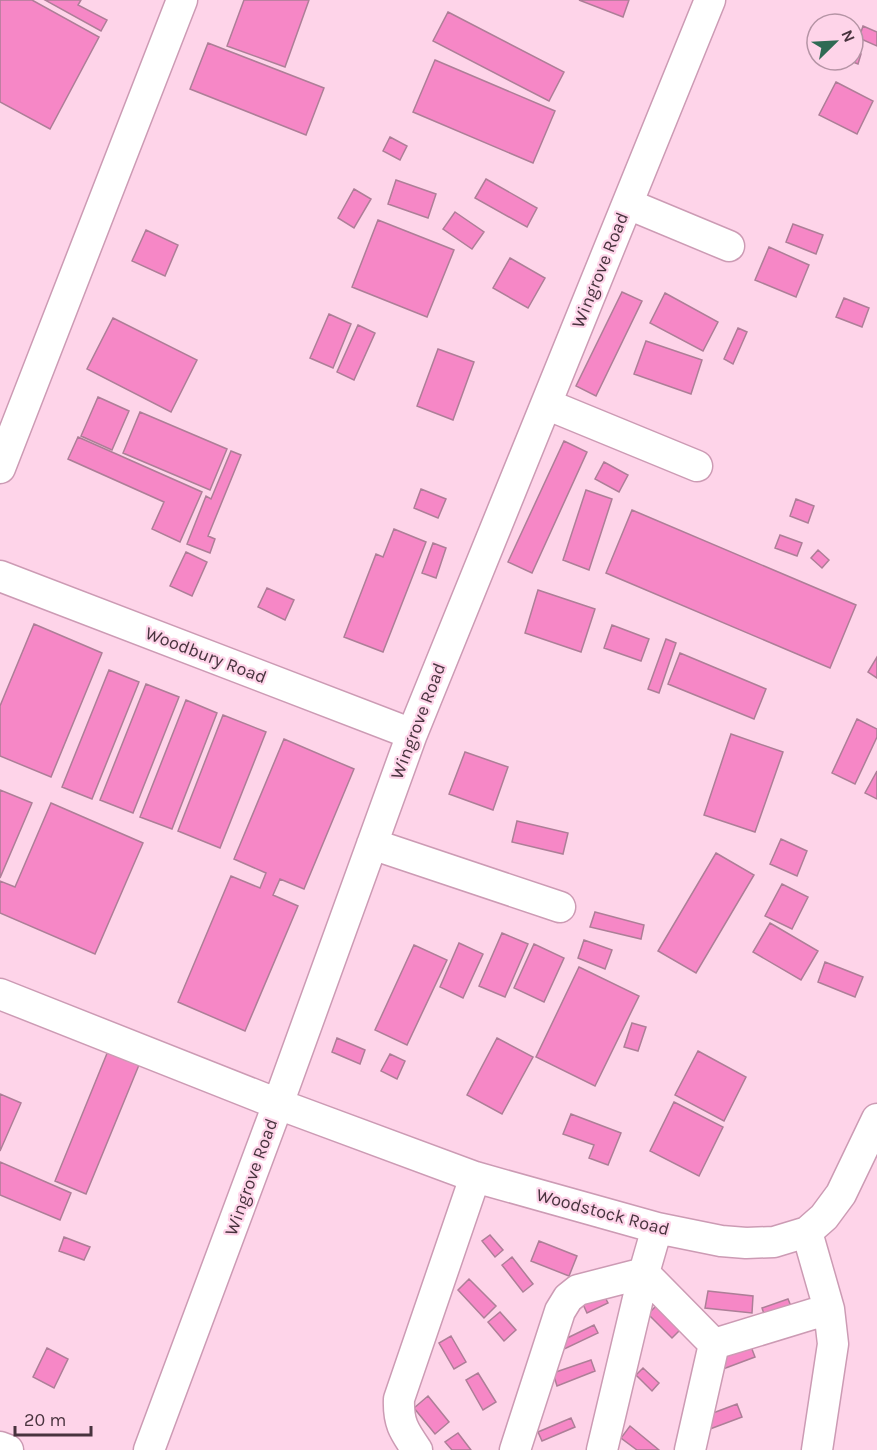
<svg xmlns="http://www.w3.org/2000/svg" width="877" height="1450" viewBox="0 0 877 1450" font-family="Karla,sans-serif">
  <rect width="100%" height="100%" fill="#fed4e9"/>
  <path fill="#f687c6" stroke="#ad7e97" stroke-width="1.5" d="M0 0H32L99 37 50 129 0 102Z
    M45 0H81L78 5 107 20 101 31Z
    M244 0H309L285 67 227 46Z
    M579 0H629L623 17Z
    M448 12 564 72 549 101 433 41Z
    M863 26 877 32V46L859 38Z
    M208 43 324 88 306 135 190 89Z
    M853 51 861 54 858 64 848 60H853Z
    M435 60 555 111 533 163 413 112Z
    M836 82 873 101 857 134 819 115Z
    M390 137 407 146 400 160 383 151Z
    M486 179 537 208 527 227 475 198Z
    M396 180 436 194 428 218 388 204Z
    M354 189 371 199 354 228 338 218Z
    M455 212 484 232 472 249 443 229Z
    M378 220 454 250 427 317 352 287Z
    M793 224 823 235 816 254 786 242Z
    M146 230 178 245 165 276 132 261Z
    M769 247 809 265 796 297 755 280Z
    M510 258 545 278 528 308 493 288Z
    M622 292 642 301 596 396 576 386Z
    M665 293 718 322 703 351 650 323Z
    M844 298 869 308 862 327 836 317Z
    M329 314 351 324 333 368 310 358Z
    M113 318 197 360 171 412 87 369Z
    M358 325 375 333 354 380 337 372Z
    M738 328 747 332 733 364 724 359Z
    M646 341 702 360 691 394 634 374Z
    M438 349 474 362 453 420 417 406Z
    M98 397 129 411 112 450 81 436Z
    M140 412 227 449 210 490 123 453Z
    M78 437 202 492 180 542 152 529 164 502 68 459Z
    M564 441 587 452 532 573 508 562Z
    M231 451 241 455 208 536 215 539 210 553 187 544 206 496 211 499Z
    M604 462 628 475 619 492 595 479Z
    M421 489 446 499 438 518 414 508Z
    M586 490 612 499 589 570 563 560Z
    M796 499 814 506 808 523 790 516Z
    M632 510 856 605 830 668 606 573Z
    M394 529 426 542 383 652 344 637 376 554 383 557Z
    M780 535 802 543 797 556 775 548Z
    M433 543 446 548 436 578 422 573Z
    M818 550 829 560 822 568 811 558Z
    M186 552 207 562 192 596 170 586Z
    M267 588 294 600 285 620 258 607Z
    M538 590 595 609 581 652 525 633Z
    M34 624 102 653 51 777 0 756V706Z
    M612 625 649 639 641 661 604 648Z
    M666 639 676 643 659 693 648 689Z
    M680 653 766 689 754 719 668 684Z
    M877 657V678L868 672Z
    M109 670 139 682 92 799 62 787Z
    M146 684 179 697 133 813 100 800Z
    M186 700 217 713 172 829 140 817Z
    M223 715 266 732 220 848 178 831Z
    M857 719 877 729V737L855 784 832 773Z
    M731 734 783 752 755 832 704 815Z
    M284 739 354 769 304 889 280 879 273 895 298 906 245 1031 178 1002 231 876 260 888 266 873 234 859Z
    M465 752 508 767 493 810 449 794Z
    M877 771V799L865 793Z
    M0 790 32 803 0 878Z
    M51 803 143 843 95 954 0 913V881L15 887Z
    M517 821 568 833 563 854 512 842Z
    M781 839 807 851 797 876 770 864Z
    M716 853 754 875 696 973 658 951Z
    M782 884 808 897 792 929 765 916Z
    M595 912 644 925 641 939 590 927Z
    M770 923 818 951 801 980 753 952Z
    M502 933 528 944 505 997 479 986Z
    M584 940 612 950 605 969 578 958Z
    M459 943 483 954 463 998 440 987Z
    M534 944 564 958 544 1002 514 988Z
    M414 945 447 960 407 1045 375 1030Z
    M825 962 863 977 855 997 818 982Z
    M579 967 639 996 595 1086 536 1057Z
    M632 1023 646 1027 638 1051 624 1047Z
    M337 1038 365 1050 360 1064 332 1052Z
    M497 1038 533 1057 502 1114 467 1095Z
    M108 1051 139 1065 86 1194 55 1181Z
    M698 1051 746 1077 724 1121 675 1095Z
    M390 1054 405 1061 397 1079 381 1071Z
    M0 1094 21 1103 0 1151Z
    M674 1102 723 1127 699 1176 650 1151Z
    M571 1114 621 1133 608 1165 589 1158 594 1145 563 1134Z
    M0 1162 71 1193 60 1220 0 1195Z
    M490 1235 503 1250 495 1257 482 1241Z
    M64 1237 90 1247 84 1260 59 1251Z
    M539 1241 577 1256 569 1276 531 1261Z
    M512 1257 533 1284 523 1292 502 1265Z
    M469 1279 496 1306 484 1318 458 1290Z
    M708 1291 753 1296 752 1313 705 1308Z
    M602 1292 608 1303 587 1313 582 1302Z
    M788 1299 793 1311 766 1320 762 1308Z
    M657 1305 681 1329 672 1338 648 1314Z
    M500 1312 516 1330 504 1341 488 1322Z
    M594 1325 598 1333 560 1351 557 1343Z
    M451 1336 466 1362 454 1369 439 1343Z
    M750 1344 755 1357 723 1369 718 1356Z
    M47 1348 68 1359 54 1388 33 1377Z
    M591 1360 595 1371 557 1386 553 1373Z
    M643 1368 659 1383 652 1391 636 1375Z
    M478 1373 496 1402 483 1410 466 1380Z
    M428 1396 449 1422 435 1434 414 1408Z
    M737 1404 742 1417 710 1429 705 1416Z
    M571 1418 575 1427 542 1441 538 1432Z
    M630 1426 659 1450H637L621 1438Z
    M458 1433 471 1450H452L445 1442Z"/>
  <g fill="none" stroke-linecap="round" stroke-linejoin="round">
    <g stroke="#cc9bb4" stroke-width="33">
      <path id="minor" d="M628 204 729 246
        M546 404 697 466
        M0 468 182 0
        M0 576 412 734
        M372 844 560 907
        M0 994 278 1104 475 1177 657 1228 721 1241 746 1243 774 1242 807 1232 824 1217 841 1194 877 1119
        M807 1232 829 1309 833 1344 817 1450
        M0 1447 8 1450
        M149 1450 278 1104 412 734 710 0
        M417 1450C404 1431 398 1423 399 1399L475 1177
        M515 1450 560 1311 568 1298 578 1290 644 1273 714 1344
        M602 1450 644 1273 657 1228
        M690 1450 714 1344 829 1309"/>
    </g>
    <use href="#minor" stroke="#fff" stroke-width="30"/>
  </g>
  <g text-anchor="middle" stroke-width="4.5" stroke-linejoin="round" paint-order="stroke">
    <g font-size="18" fill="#48333e" stroke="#fed4e9">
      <text transform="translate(600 270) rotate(-68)" y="6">Wingrove Road</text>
      <text transform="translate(206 655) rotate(21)" y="6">Woodbury Road</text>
      <text transform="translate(418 721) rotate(-69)" y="6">Wingrove Road</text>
      <text transform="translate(251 1177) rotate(-70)" y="6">Wingrove Road</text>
      <text transform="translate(603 1212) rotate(15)" y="6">Woodstock Road</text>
    </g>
  </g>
  <g transform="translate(835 42) rotate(66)"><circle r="28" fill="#fed4e9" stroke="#b594a5" stroke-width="1.5"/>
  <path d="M0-4.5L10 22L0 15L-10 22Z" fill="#2f6a54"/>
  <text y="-9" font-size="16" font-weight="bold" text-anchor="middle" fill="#48333e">N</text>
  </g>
  <path d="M15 1426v9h76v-9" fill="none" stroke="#48333e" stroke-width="3"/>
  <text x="24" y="1426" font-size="18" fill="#48333e" stroke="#fed4e9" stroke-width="4.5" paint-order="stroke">20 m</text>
</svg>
